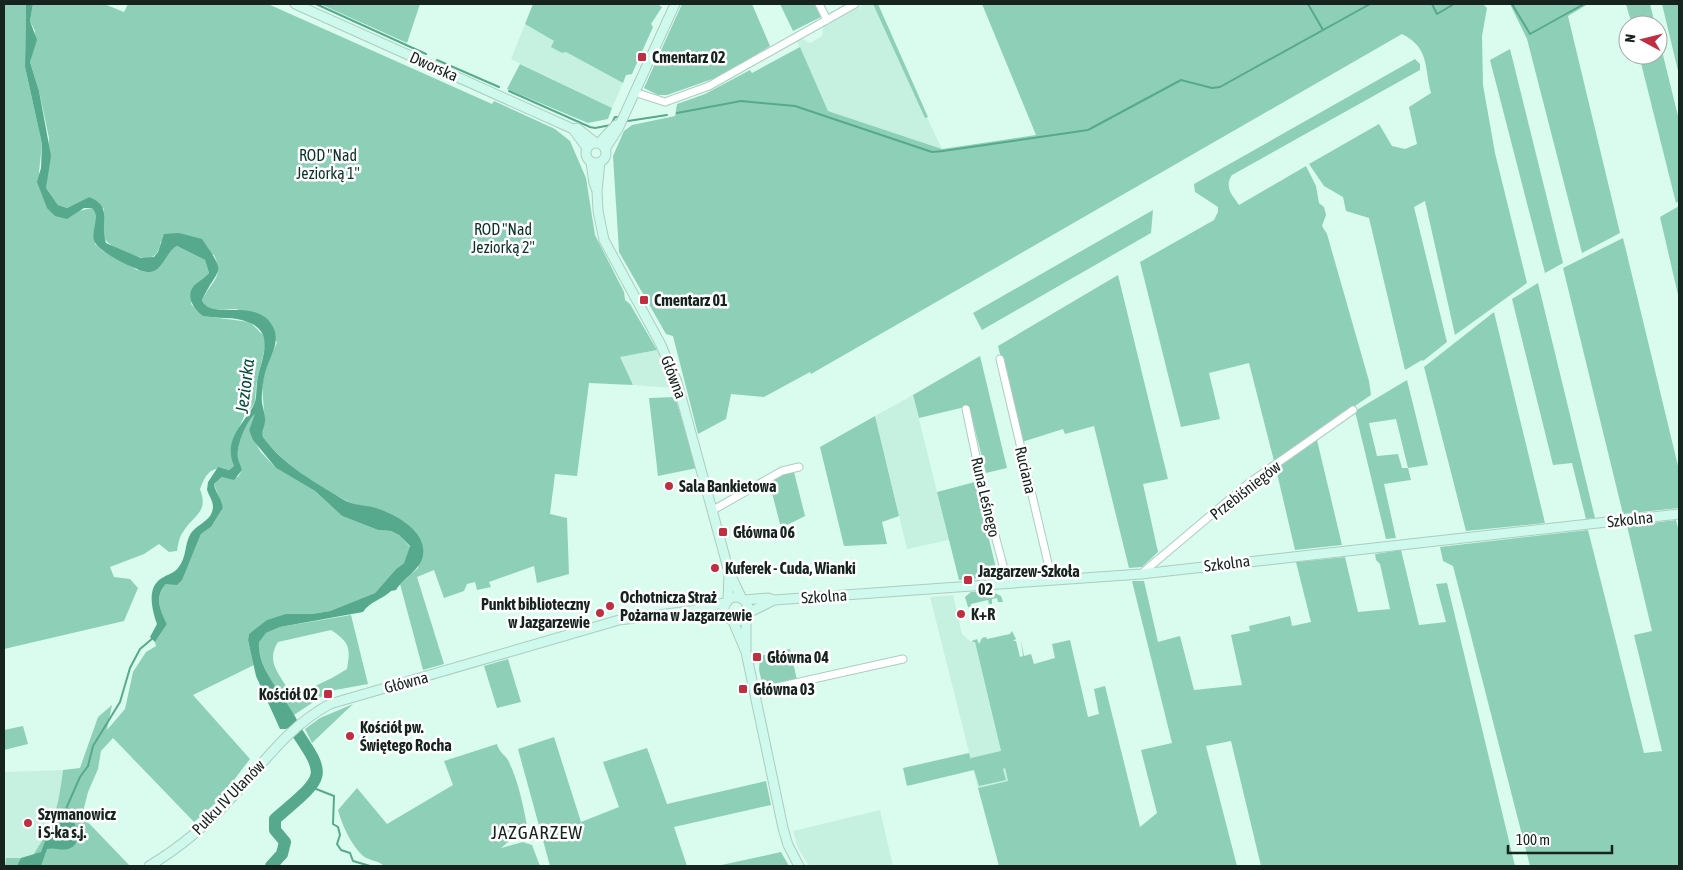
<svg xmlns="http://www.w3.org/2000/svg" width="1683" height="870" viewBox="0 0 1683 870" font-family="'Asap Condensed',sans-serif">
  <rect width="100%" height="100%" fill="#dafcee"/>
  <path fill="#c6f1e0" d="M864 4H873L942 149 828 111 797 41 802 39 810 43 822 36 823 27Z
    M525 24 554 41 552 47 562 53 566 52 623 83 612 108 511 59Z
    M657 350 673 388 633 385 619 357Z
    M913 395 949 540 907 549 875 416Z
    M953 595 962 634 971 642H975L1008 781 978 788 930 597Z
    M63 770 58 811 46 835 33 855 22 858H6L4 866V772Z
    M880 810 893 866H809L798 848 793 831Z"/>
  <path fill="#8dd0b7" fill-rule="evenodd" d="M4 4H26L25 67 42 144 39 172 55 216 92 208C99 216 95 233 95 244L103 251 137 270 177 246 205 260 209 273 204 280 198 282 191 304 203 316 250 322 263 335 266 343 256 385 255 404 245 414 231 446 234 466 229 470C212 465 206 473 200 489 209 513 194 514 183 532 179 537 178 545 177 551L169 552 159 544 144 554 110 567 114 577 130 579 138 588 124 621 4 649Z
    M33 4H104L124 12 128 4H268L492 104 494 101 555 129 570 141 586 178 595 235 624 292 625 300 630 304 657 350 620 357 633 385 589 383 577 476 555 474 550 514 567 518 569 574 537 583 534 566 489 582 491 587 477 590 475 582 467 584 464 591 444 598 434 570 417 577 444 664 423 670 400 584 418 568 422 543C411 525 394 513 374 508 365 506 356 506 347 501 317 486 284 465 263 437L261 431 265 422 262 387 265 371 277 342 237 309C225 309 207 313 202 300 211 281 225 277 214 255L161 241C159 250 157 256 148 259 138 258 130 253 122 250 97 241 103 232 104 209L89 197 67 208 58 205 46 188 49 138 39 91 30 62 35 31 30 21Z
    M320 4H420L407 43Z
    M533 4H657L662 7 651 24 653 27 632 74 626 75 623 83 566 52 562 53 551 47 554 41 525 24Z
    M682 4H752L770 46 721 76 667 95H658L644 88Z
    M780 4H816L821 17 793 31Z
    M873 4H878L928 117 925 118Z
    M982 4H1483L1487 8 1482 36 1483 85 1495 153 1527 283 1455 335 1425 201 1414 207 1447 342 1423 361 1422 360 1405 370 1369 218 1346 211 1343 197 1324 186 1309 164 1379 124 1392 146 1405 149 1417 144 1409 107 1431 93C1424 67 1430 48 1402 34L811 374 810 372 764 397 731 394 726 419 698 434 673 336 666 334 619 252 613 156 624 131 632 125 675 116 677 104 705 94 750 70 752 73 800 47 828 111 942 149 1036 135Z
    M1510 4H1588L1568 16 1620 233 1582 253 1527 39Z
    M1626 4H1650L1655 25H1632Z
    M1662 4H1679V75Z
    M1658 35 1679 120V201L1676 203 1639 55H1658Z
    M1510 49 1563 263 1545 273 1490 60Z
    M1415 59 1420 64V70L1232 175C1224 187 1232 195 1239 205L1306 166 1316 186 1319 203 1324 207 1326 215 1322 226 1327 234 1369 381 1371 395 1315 433 1291 453 1274 461 1249 363 1209 373 1220 419 1181 427 1140 262 1214 220 1218 212V207L1195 192 1194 184Z
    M520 64 612 108 608 119 588 123 507 89Z
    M1679 206V299L1660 217Z
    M1153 210 1151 233 982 330 973 313Z
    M1623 238 1679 470V508L1623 514 1563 268Z
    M1118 275 1168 479 1143 484 1158 552 1142 567 1129 568 1094 426 1065 434 1063 429 1022 442 998 346Z
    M1538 283 1595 518 1586 519 1572 463 1553 465 1512 299Z
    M1494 312 1545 523 1466 531 1424 367Z
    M980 356 1007 468 986 473 969 406 919 418 913 395Z
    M1407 380 1428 465 1408 468 1411 480 1384 484 1396 538 1386 539 1355 411ZM1396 419 1408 468H1402L1398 454 1377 456 1369 423Z
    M675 397 697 468 658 476 649 398Z
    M256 413 249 430 260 451 276 468 315 491 342 516 378 530 391 531 399 535 410 547 404 563 396 569 375 593 330 611 312 614H286L249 634 248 640 254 665 193 695 250 759 217 802 194 822 113 738 101 751 98 769 88 792 82 816 130 866H5L6 858H22L33 855C55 822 58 809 63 770L80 768 98 717 112 705 107 730 125 709 133 672 146 652 156 646 155 642 167 624C160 610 154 598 166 584H170L188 565 201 534 211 527 223 508 214 484 222 477H238L242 470C241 466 239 462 238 458 236 445 246 421 256 413Z
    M875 416 899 516 882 522 887 544 844 546 820 447Z
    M1317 440 1342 545 1295 550 1276 469Z
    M790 470 794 472 805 516 781 528 769 481Z
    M975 482 997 572 993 577 959 580 937 492Z
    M1676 520 1679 532V866H1530L1453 566 1443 561 1440 547 1588 530 1644 753 1662 751 1634 635 1652 631 1627 526Z
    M1401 550 1419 625 1446 622 1436 584 1447 583 1515 866H1261L1231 741 1206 746 1237 866H999L978 788 1008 781 1005 768 1003 769 1006 780 979 786 974 770 907 786 903 768 969 753 971 760V758L1001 751 975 642H972V641L977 639 979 644 982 638 986 637 987 639 1010 634 1012 631 1016 639 1013 641H1016L1020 657 1023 656 1021 640 1024 656 1031 654 1034 664 1055 658 1052 644 1070 640 1088 717 1099 714 1094 689 1105 686 1140 827 1157 813 1141 750 1172 743 1132 581H1144L1158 642 1180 636 1194 690 1242 685 1231 635 1250 631 1249 626 1290 616 1292 626 1311 622 1296 562 1345 557 1358 612 1390 609 1380 564 1376 560 1375 554Z
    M991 591 1001 596 1003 602H998L997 598 992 599V604H989L988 600 971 604V608L968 607 965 597 971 592Z
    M351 615 368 684 330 691 294 715C282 698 257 664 258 642L266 633 280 627ZM331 630C349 642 351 647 347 669L332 678 292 697C283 676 264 664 278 642Z
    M790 649 797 680 763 687 759 670 760 656Z
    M508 659 521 702 497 708 484 666Z
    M353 704 312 743 305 729 320 718Z
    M23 726 28 744 4 750V730Z
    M554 737 581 822 619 807 603 762 647 748 667 804 766 781 771 805 674 827 687 866H550L518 749Z
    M497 744C499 752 504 754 508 760 518 780 523 804 527 826L501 848 523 842 532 845 540 866H384C378 860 369 861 363 856 351 845 342 825 338 810L357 788 387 824 453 785 444 761Z
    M781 852 789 866H717Z"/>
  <path fill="#57a98d" d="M26 4H33L30 21 37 40 30 62 39 91 51 156 46 188 58 205 67 208 89 197C114 207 99 222 106 243L141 258 154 257 158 252 164 234 179 233 202 239C228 277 219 264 202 300 210 322 260 295 274 329 280 344 269 358 265 373 263 382 261 393 262 403 263 409 266 417 265 422 264 429 261 430 263 437 284 466 316 483 346 501 356 506 366 505 376 508 395 514 427 531 423 555 421 570 403 578 396 590L391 591C383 599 369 602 363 612L280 627 266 633 259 642C256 668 286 698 297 720L286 729H280L256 676 248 640 249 634 267 620 286 614H312L330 611 375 593 396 569 404 563 410 546 399 535 391 531 378 530 342 516 315 491 276 468 253 440 249 430 255 414C246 422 236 446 238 458 239 462 241 466 242 470L234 480 222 477 214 484C215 492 221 497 223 508L211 527 201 534 182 580 177 585 166 584C154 597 160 610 167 624L155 642 150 637 157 624C152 610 146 587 162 578 168 574 173 574 178 568 187 558 184 544 191 533 197 525 209 521 212 512 215 503 210 498 207 490L208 482 218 467 229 470 234 466C223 440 242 426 254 405 257 399 256 389 257 382 260 361 277 333 248 322 234 316 217 319 203 316 192 308 184 293 197 283 202 279 205 278 209 273L205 260 177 246C166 251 163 271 150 272 139 273 102 253 96 244 88 233 102 219 92 208H84L67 219 55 216 47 208 37 182 41 168 42 144 25 67Z
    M65 809C73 815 87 844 68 849 61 851 54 847 47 849L41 866H17L21 858 41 852 48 833Z"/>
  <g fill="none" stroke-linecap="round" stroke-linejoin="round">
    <path stroke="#57a98d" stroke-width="2" d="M316 4 426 54
      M1308 4 1323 30
      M1432 4 1437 14 1454 4
      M1512 4 1530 34 1584 4
      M437 60 499 87
      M509 91 590 127 595 128 611 125 615 117H617
      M677 113 741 101 795 106 932 152 943 151 1088 130 1181 80 1212 88 1220 87 1370 4
      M628 121 667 115
      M311 787 334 796 333 824 338 827 340 835 337 844 341 850 350 853 353 861 370 866
      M65 811 80 777 88 766 93 746 120 702 130 668 140 649 153 638"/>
    <path stroke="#57a98d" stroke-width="12" d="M271 866 282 854 285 842 275 830V819C330 772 327 778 288 719"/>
    <g stroke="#accdc0" stroke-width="9">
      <path id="street" d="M819 4 827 20
        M634 92 665 102 709 86 855 4
        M1000 359 1052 580
        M966 409 984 494 1008 584
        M713 510 782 471 799 467
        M1141 574 1249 483 1353 410
        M755 692 903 659"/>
    </g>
    <g stroke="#accdc0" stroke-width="11">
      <path id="secondary" d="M295 4 573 129 577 128 596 143
        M573 129 587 148
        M586 153a10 10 0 1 1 20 0a10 10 0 1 1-20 0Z
        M599 143 616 125
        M605 149 618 129 675 4
        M591 162 594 183 597 191
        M600 162 597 191 598 211 604 240 660 343 677 382 729 572 742 599
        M724 609a12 12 0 1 1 24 0a12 12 0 1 1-24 0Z
        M728 600 729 573
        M744 600 768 598 774 600 1141 574 1679 514
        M690 611 727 602
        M748 613 774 600
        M746 617V652L783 828 788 845 799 866
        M733 621 745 650
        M149 866C181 847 209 823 234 795 264 762 289 726 330 704L619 620 690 611 727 616"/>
    </g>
    <use href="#street" stroke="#fff" stroke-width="7"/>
    <use href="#secondary" stroke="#cef9ec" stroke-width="9"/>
  </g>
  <g fill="#bf2e41" stroke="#fff" stroke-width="2">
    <rect x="637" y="52" width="10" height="10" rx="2.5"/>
    <rect x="639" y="295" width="10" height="10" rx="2.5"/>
    <circle cx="669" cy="486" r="5"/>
    <rect x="718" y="527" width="10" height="10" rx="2.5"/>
    <circle cx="715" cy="568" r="5"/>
    <rect x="963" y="575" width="10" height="10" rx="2.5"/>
    <circle cx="610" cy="606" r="5"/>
    <circle cx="600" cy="613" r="5"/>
    <circle cx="961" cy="614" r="5"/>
    <rect x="752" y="652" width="10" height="10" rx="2.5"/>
    <rect x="738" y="684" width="10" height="10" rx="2.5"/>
    <rect x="323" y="689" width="10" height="10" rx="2.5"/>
    <circle cx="350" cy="736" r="5"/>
    <circle cx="28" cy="823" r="5"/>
  </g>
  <g text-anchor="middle" stroke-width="5" stroke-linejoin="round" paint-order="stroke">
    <g font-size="16" font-weight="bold" fill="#16231e" stroke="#fff" text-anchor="start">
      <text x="652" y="63">Cmentarz 02</text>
      <text x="654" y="306">Cmentarz 01</text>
      <text x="679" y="492">Sala Bankietowa</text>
      <text x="733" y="538">Główna 06</text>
      <text x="725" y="574">Kuferek - Cuda, Wianki</text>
      <text x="978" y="577">Jazgarzew-Szkoła<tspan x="978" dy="18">02</tspan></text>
      <text x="620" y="603">Ochotnicza Straż<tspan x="620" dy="18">Pożarna w Jazgarzewie</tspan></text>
      <text x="590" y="610" text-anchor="end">Punkt biblioteczny<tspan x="590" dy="18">w Jazgarzewie</tspan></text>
      <text x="971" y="620">K+R</text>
      <text x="767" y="663">Główna 04</text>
      <text x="753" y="695">Główna 03</text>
      <text x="318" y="700" text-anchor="end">Kościół 02</text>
      <text x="360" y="733">Kościół pw.<tspan x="360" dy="18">Świętego Rocha</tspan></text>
      <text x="38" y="820">Szymanowicz<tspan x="38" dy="18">i S-ka s.j.</tspan></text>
    </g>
    <g font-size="16" fill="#16231e" stroke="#fff">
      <text transform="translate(434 66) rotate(24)" y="6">Dworska</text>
      <text transform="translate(674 377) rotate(69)" y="6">Główna</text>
      <text transform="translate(1026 470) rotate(77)" y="6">Ruciana</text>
      <text transform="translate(1245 490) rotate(-38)" y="6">Przebiśniegów</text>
      <text transform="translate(986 497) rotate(77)" y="6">Runa Leśnego</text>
      <text transform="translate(1630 519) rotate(-6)" y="6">Szkolna</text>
      <text transform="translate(1227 563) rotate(-7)" y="6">Szkolna</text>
      <text transform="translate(824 596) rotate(-4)" y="6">Szkolna</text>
      <text transform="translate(406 682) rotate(-15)" y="6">Główna</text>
      <text transform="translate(228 797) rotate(-46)" y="6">Pułku IV Ułanów</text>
    </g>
    <g font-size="16" fill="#0c3227" stroke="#fff">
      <text x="328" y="161">ROD "Nad<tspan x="328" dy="18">Jeziorką 1"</tspan></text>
      <text x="503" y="235">ROD "Nad<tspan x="503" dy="18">Jeziorką 2"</tspan></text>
    </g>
    <g font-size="18" font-style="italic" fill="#014b38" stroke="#fff">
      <text transform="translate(245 386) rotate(-83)" y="6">Jeziorka</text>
    </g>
    <g font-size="19" letter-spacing="1" fill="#16231e" stroke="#fff">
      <text x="537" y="839">JAZGARZEW</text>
    </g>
  </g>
  <rect width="1683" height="870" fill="none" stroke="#16231e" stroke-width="10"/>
  <g transform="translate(1643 40) rotate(277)"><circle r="24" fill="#ffffff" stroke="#a2a7a5"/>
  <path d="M0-4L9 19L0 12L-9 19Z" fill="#bf2e41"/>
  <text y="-8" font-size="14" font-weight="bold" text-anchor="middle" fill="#16231e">N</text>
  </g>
  <path d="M1508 845v8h104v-8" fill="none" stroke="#16231e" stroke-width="2.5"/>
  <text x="1516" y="845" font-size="15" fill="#16231e" stroke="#ffffff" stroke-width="4" paint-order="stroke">100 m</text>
</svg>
